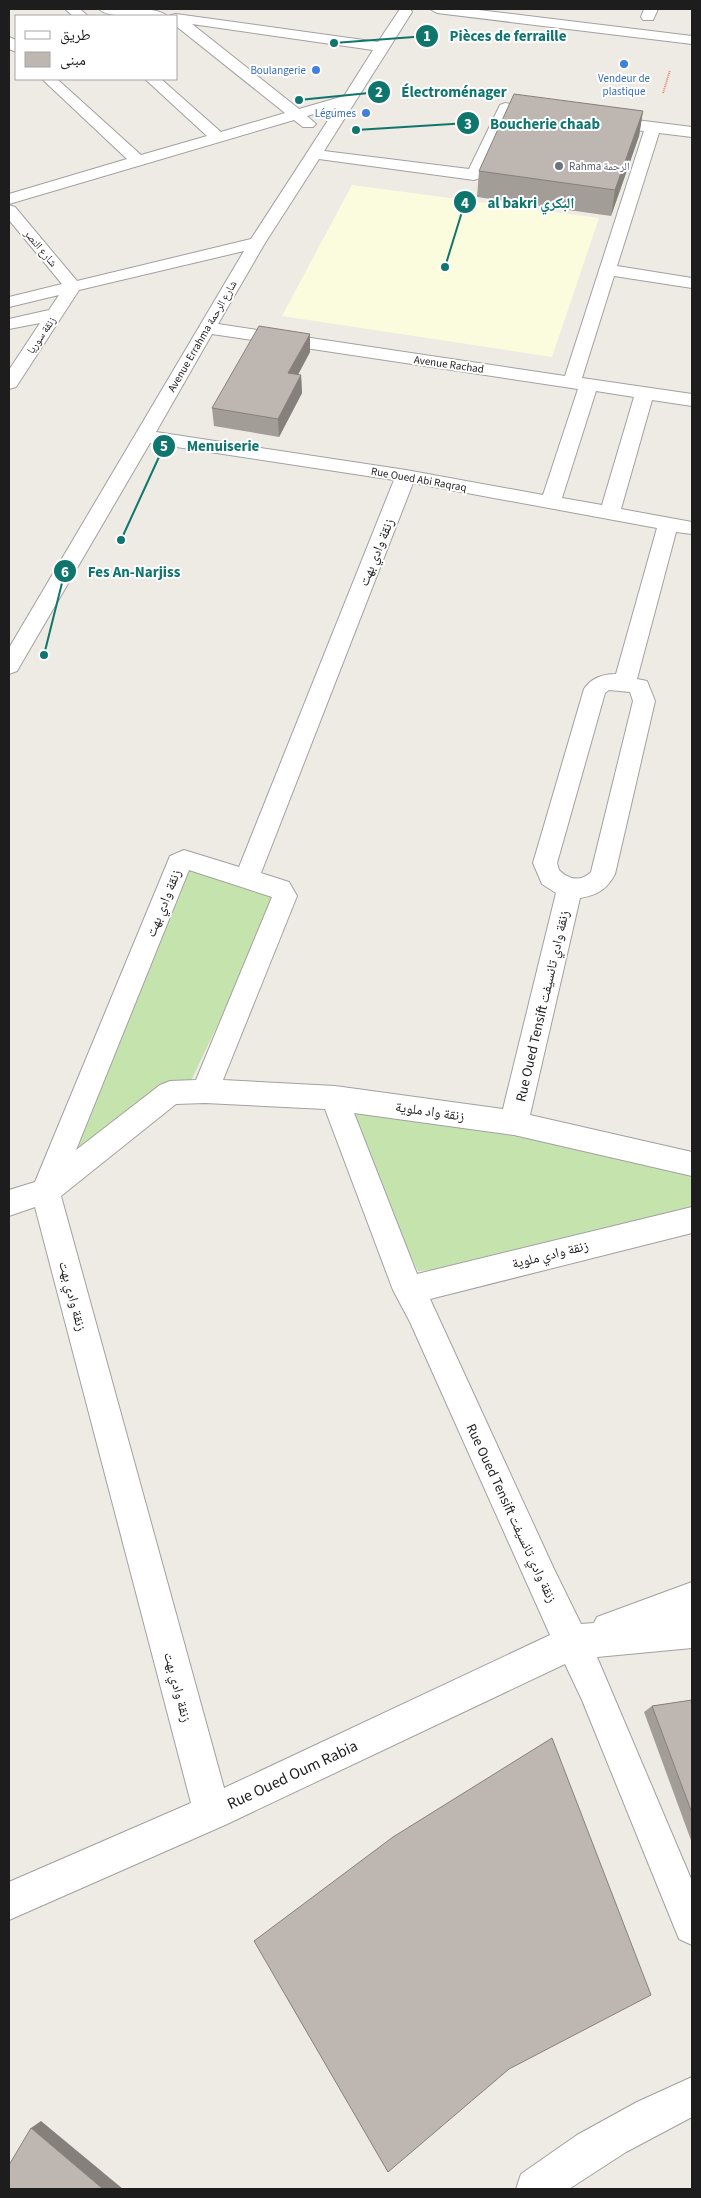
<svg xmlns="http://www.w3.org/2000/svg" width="701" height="2198" viewBox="0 0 701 2198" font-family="'Source Sans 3','Noto Naskh Arabic',sans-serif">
  <rect width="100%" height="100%" fill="#eeebe4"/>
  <path fill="#fbfcde" d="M352 185 599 218 552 357 282 316Z"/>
  <path fill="#c5e4ad" d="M187 861 278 898 188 1087 45 1191Z
    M335 1098 692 1168V1220L497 1267 418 1271Z"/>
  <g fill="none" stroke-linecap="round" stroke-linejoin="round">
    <g stroke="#a1a1a1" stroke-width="2">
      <path id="minor" d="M65 9H80L88 16H73Z
        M99 9C112 8 159 6 167 16 154 17 107 19 99 9Z
        M400 9H410L412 12 324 151 469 169 500 105 505 103 544 108 549 110 552 113 549 116 544 118 510 113 482 175 480 178 474 180 319 159 265 243 218 324 565 376 644 131 604 126 599 124 596 121 599 118 604 116 692 127V137L659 133 617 266 692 278V288L614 276 582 378 692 394V406L652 400 621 509 692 522V534L676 532 637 679 647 681 655 701 615 874C607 889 598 895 580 898L530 1115 692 1152V1176L514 1135 354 1113 417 1274 692 1207V1233L430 1299 554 1569 581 1624 594 1623 597 1617 692 1582V1648L597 1657 692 1881V1945L679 1939 582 1700 565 1664 225 1825 9 1920V1882L191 1803 35 1207 9 1216V1190L35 1182 170 856 184 850 239 867 394 480 150 443 17 671 9 674V648L244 251 79 290 16 387 9 389V370L40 323 9 329V319L49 310 59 295 9 307V297L62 284 9 220V205L15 207 77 281 251 239 336 108 307 116 316 124 313 127H303L294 120 9 204V194L127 159 42 79H57L141 155 207 136 145 79H161L221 132 285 113 176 26V16L171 15 176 14 378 42ZM192 24 373 50 344 96 299 109ZM212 334 578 389 543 495 406 470 156 432ZM596 391 634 397 602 505 562 498ZM413 483 657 528 616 674C603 674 591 678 584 689L533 863 542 884 556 893 503 1109 335 1086 223 1080 297 896 289 882 261 873ZM609 690 630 692 633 701 591 872C581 882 569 880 559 870L557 863 605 693ZM189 870 272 897 196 1080 170 1081 160 1085 76 1150ZM205 1103 325 1109 393 1290 410 1322 550 1635 224 1788 61 1196 176 1104Z
        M430 9H470L692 36V44L437 13Z
        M644 9H658L653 20H643L641 17Z
        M9 37 16 40V52L9 49Z
        M692 2077V2117L626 2152 569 2189H516L521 2174 577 2135 637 2102Z"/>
    </g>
    <path stroke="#ef8773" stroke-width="2" stroke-dasharray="1 1" stroke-linecap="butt" d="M663 93 670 70"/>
    <use href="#minor" fill="#fff" fill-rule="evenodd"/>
  </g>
  <path fill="#a39d98" d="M643 111 639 136 611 216 477 197 479 171Z
    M310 352 298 375H301L302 393 279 437 214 426 212 408Z
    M692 1700V1843L644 1712 652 1706Z"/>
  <path fill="#85807c" d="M643 111 639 136 611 216 615 190Z
    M310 334V352L289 391 288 373Z
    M301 375 302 393 279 437 278 419Z
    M41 2121 123 2189H103L31 2128Z"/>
  <path fill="#beb7b1" stroke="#85807c" d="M514 94 643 111 615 190 479 171Z
    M259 326 310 334 288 373 301 375 278 419 212 408Z
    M692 1700V1813L652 1706Z
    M552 1738 651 1995 509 2069 388 2172 254 1941 393 1837Z
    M31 2128 103 2189H9V2165Z"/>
  <g fill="#3f7fe0" stroke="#fff" stroke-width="2">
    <circle cx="624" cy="64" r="5"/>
    <circle cx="316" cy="70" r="5"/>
    <circle cx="366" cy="113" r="5"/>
  </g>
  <circle fill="#6b7280" stroke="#fff" stroke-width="2" cx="559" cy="166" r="5"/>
  <g text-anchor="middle" stroke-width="4" stroke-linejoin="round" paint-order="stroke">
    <g font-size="11" fill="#366cbe" stroke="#fff" text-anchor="end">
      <text x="306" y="74">Boulangerie</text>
      <text x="624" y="82" text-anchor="middle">Vendeur de<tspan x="624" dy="13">plastique</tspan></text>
      <text x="356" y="117">Légumes</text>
    </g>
    <g font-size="11" fill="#5b616d" stroke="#fff" text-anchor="start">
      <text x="569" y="170">Rahma الرحمة</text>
    </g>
    <g font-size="11" fill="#1d1d1d" stroke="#fff">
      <text transform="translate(41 248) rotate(50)" y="4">شارع النصر</text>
      <text transform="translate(41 335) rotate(-56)" y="4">زنقة سوريا</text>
      <text transform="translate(202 336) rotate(-60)" y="4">Avenue Errahma شارع الرحمة</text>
      <text transform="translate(449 364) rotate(8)" y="4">Avenue Rachad</text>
      <text transform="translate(419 479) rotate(10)" y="4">Rue Oued Abi Raqraq</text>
    </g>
    <g font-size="14" fill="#1d1d1d" stroke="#fff">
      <text transform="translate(376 552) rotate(-68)" y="5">زنقة وادي بهت</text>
      <text transform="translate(163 903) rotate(-68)" y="5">زنقة وادي بهت</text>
      <text transform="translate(542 1006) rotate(-77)" y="5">Rue Oued Tensift زنقة وادي تانسيفت</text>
      <text transform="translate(430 1111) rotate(8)" y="5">زنقة واد ملوية</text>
      <text transform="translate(550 1254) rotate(-14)" y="5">زنقة وادي ملوية</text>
      <text transform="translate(73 1296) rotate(75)" y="5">زنقة وادي بهت</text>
      <text transform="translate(512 1513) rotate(65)" y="5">Rue Oued Tensift زنقة وادي تانسيفت</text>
      <text transform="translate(178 1687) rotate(75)" y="5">زنقة وادي بهت</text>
    </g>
    <g font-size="16" fill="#1d1d1d" stroke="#fff">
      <text transform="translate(292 1774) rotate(-25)" y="6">Rue Oued Oum Rabia</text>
    </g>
  </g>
  <path fill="none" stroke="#0f766e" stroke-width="2" d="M334 43L427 36M299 100L379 92M356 130L468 123M445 267L465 202M121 540L164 446M44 655L65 571"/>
  <g fill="#0f766e" stroke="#fff" stroke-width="2">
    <circle cx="334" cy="43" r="5"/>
    <circle cx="299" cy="100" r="5"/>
    <circle cx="356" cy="130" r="5"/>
    <circle cx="445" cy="267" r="5"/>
    <circle cx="121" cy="540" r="5"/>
    <circle cx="44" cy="655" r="5"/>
    <circle cx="427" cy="36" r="12"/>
    <circle cx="379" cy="92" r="12"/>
    <circle cx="468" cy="123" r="12"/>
    <circle cx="465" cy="202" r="12"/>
    <circle cx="164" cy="446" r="12"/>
    <circle cx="65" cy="571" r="12"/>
  </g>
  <g font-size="15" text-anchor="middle" font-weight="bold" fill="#fff">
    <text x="427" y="41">1</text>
    <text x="379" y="97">2</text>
    <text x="468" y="129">3</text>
    <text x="465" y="208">4</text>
    <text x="164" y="451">5</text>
    <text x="65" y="577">6</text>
  </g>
  <g font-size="15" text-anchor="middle" font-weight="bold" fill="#0f766e" stroke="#fff" stroke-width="4" stroke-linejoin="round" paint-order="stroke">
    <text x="508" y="41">Pièces de ferraille</text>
    <text x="454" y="97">Électroménager</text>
    <text x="545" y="129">Boucherie chaab</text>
    <text x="531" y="208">al bakri البكري</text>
    <text x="223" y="451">Menuiserie</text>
    <text x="134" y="577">Fes An-Narjiss</text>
  </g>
  <rect width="701" height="2198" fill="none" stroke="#1d1d1d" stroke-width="20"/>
  <rect x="15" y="15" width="162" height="65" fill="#ffffff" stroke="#a5a5a5"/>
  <rect x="25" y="31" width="25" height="8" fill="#ffffff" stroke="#a5a5a5"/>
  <text x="60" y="40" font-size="15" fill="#1d1d1d">طريق</text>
  <rect x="25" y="52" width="25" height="15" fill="#beb7b1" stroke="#a5a5a5"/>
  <text x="60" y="65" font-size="15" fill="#1d1d1d">مبنى</text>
</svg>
